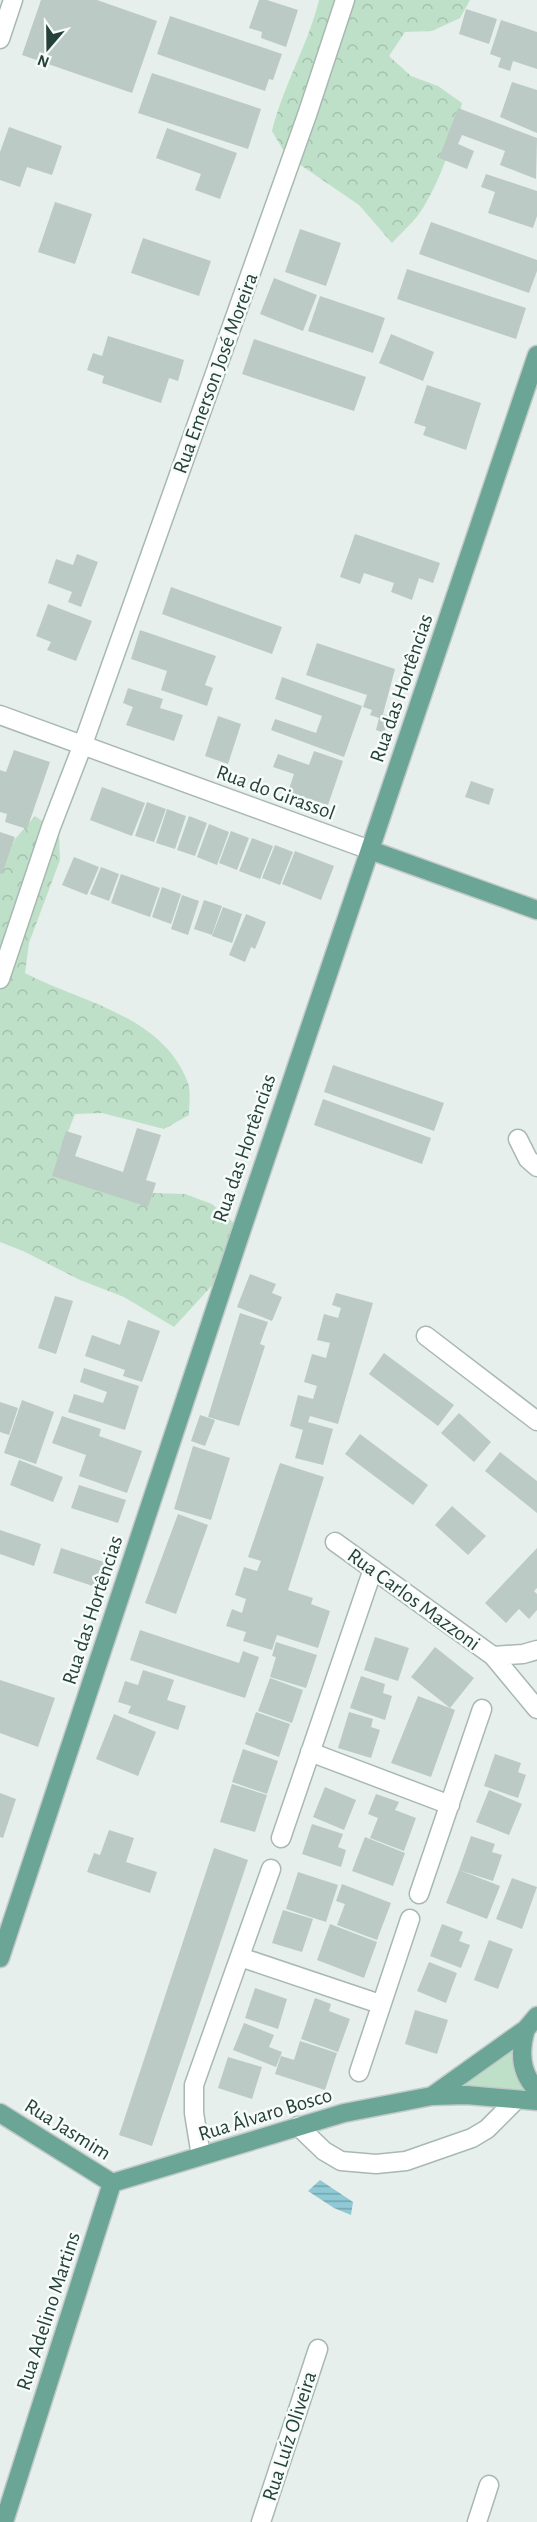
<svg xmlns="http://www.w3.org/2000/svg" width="537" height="2522" viewBox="0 0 537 2522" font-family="'Alegreya Sans',sans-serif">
  <defs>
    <pattern id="forest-crowns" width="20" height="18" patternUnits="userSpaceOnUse" patternTransform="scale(1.5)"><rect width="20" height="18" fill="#bfe0c8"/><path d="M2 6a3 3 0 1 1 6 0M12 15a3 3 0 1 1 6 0" fill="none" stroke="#a4c1ad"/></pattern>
    <pattern id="water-rules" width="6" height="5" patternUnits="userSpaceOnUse" patternTransform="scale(1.5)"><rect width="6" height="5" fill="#8ec9d4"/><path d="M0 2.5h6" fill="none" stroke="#74a5ad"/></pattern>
  </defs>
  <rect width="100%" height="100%" fill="#e6efeb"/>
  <path fill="#bfe0c8" d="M519 2042 536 2097 448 2091Z"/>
  <path fill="url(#forest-crowns)" d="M319 0H470L460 18 432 31 405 32 389 56 411 76 438 86 462 103C454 139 442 177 423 208 415 221 402 232 392 243L359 205 286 155 272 131C283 86 308 45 319 0Z
    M35 816 59 833 60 860 29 943 25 973C82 1003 163 1015 188 1083 191 1092 189 1106 189 1115L164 1129 102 1113 75 1114 65 1140 72 1170 152 1193 185 1194 212 1204 235 1224 218 1279 174 1327 124 1297 80 1280 23 1251 0 1242V874L15 839Z"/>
  <path fill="url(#water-rules)" d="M320 2180 353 2202 351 2215 334 2208 308 2191Z"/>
  <path fill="#bbcac4" d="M41 0H97L157 21 132 93 22 55Z
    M259 0H267L298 10 286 47 261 38 262 32 249 28Z
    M466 9 497 19 489 44 459 34Z
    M170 16 282 54 273 80 269 79 265 91 157 54Z
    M501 20 537 32V69L513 61 510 71 498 67 501 58 490 54Z
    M152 73 261 109 248 149 138 113Z
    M512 82 537 90V133L500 117Z
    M458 108 537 138 536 179 500 165 505 151 462 135 458 144 474 151 467 169 439 158Z
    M9 127 62 146 52 175 27 167 20 187 0 180V152Z
    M167 128 237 153 220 199 195 190 201 174 156 158Z
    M486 174 537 191V216L533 228 488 213 495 192 481 187Z
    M55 202 92 214 75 264 38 252Z
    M431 222 537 260V271L529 293 419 254Z
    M300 229 341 243 326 286 285 272Z
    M143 238 211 261 199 296 131 273Z
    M407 269 526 308 516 339 397 299Z
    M274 278 317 295 303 331 260 314Z
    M320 296 385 318 373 353 308 331Z
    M391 334 434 352 423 381 379 363Z
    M108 336 184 360 178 381 169 378 161 403 102 383 104 376 87 370 93 353 102 356Z
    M254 339 366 377 354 411 242 374Z
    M427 385 481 403 466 450 423 435 426 427 414 423Z
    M355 534 440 563 433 583 419 578 412 600 391 592 394 583 364 573 360 584 340 577Z
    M77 554 98 562 81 607 68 602 72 592 48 583 56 559 73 565Z
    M171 587 282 627 272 654 162 614Z
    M48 604 92 621 76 661 47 650 51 642 36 636Z
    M140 630 216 656 205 685 213 688 207 706 161 690 167 671 131 659Z
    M317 643 395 669 383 714 390 716 384 733 376 730 379 718 370 715 372 710 363 707 367 695 306 675Z
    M282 677 362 706 344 757 271 730 275 719 316 733 322 716 275 699Z
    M128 688 163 699 160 708 183 715 174 741 126 725 133 707 123 703Z
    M218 716 241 724 228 764 205 756Z
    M14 750 50 762 27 829 5 822 7 814 0 812V770L6 772Z
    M314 751 343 761 328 805 288 792 294 774 273 767 278 754 309 765Z
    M471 781 494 789 489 805 465 797Z
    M102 787 145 803 132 836 90 820Z
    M147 802 166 809 154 842 135 836Z
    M167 809 186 816 175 849 156 843Z
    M189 816 207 823 195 856 177 850Z
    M209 824 229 832 217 865 197 857Z
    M231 831 249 838 237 870 219 863Z
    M0 832 15 837 2 874H0Z
    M252 838 273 846 260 879 239 871Z
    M275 845 293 852 280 885 262 878Z
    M295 851 334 866 321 900 282 884Z
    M74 857 99 867 87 895 62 885Z
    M101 867 119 874 109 901 90 894Z
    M121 874 160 888 150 917 111 903Z
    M162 887 181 894 171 924 152 917Z
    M182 895 199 901 188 935 171 929Z
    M204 900 222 906 212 935 194 929Z
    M223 907 242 914 232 943 212 936Z
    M246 914 266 922 255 949 251 947 245 962 229 955Z
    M333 1065 444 1103 434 1131 324 1092Z
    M323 1099 431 1138 422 1164 314 1125Z
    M137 1128 161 1135 146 1180 156 1183 148 1207 52 1176 66 1131 82 1136 75 1156 123 1172Z
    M250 1274 276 1284 272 1293 282 1297 272 1321 237 1307Z
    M336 1293 373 1303 338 1424 310 1416 308 1422 333 1429 323 1465 295 1458 303 1430 290 1426 298 1395 313 1399 317 1386 304 1382 312 1354 326 1358 330 1343 317 1340 324 1314 338 1318 341 1308 332 1305Z
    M55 1296 73 1301 56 1354 38 1348Z
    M240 1313 268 1322 260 1344 265 1346 239 1426 208 1417Z
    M128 1320 160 1331 142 1382 123 1376 125 1370 85 1356 92 1335 120 1345Z
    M384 1353 454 1405 438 1426 369 1374Z
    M84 1368 139 1386 125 1430 68 1412 74 1394 103 1403 107 1392 80 1382Z
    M22 1400 54 1412 36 1464 4 1453Z
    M0 1402 18 1408 9 1435 0 1432Z
    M459 1413 491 1442 474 1462 441 1433Z
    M200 1415 215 1420 205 1446 191 1441Z
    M62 1416 101 1429 99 1436 142 1451 127 1493 79 1476 86 1455 52 1443Z
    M360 1434 428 1485 413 1505 345 1454Z
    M193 1446 230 1458 211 1520 174 1509Z
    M500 1452 537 1481V1513L485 1471Z
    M19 1460 63 1477 53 1502 10 1485Z
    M280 1463 324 1477 288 1590 313 1598 311 1604 330 1611 318 1648 277 1635 272 1650 243 1641 246 1632 226 1626 232 1609 242 1613 246 1599 235 1595 244 1567 257 1571 261 1561 248 1557Z
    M79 1485 126 1500 118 1523 71 1508Z
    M452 1506 486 1536 468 1555 435 1525Z
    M178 1514 208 1525 176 1614 145 1603Z
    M0 1530 41 1544 34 1566 0 1554Z
    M61 1548 107 1563 99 1588 53 1573Z
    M537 1548V1588L534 1591 537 1594V1610L529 1619 519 1609 506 1623 485 1603Z
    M140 1630 239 1663 243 1651 259 1657 245 1698 130 1660Z
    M375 1637 409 1648 398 1681 364 1670Z
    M276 1642 317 1655 306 1688 270 1677 276 1657 272 1656Z
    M435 1647 474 1678 450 1708 411 1677Z
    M143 1670 174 1680 167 1700 186 1706 178 1730 128 1713 131 1706 118 1702 125 1681 138 1685Z
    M361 1676 385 1684 383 1693 392 1696 385 1720 350 1708Z
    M270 1678 303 1690 292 1723 258 1711Z
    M0 1680 55 1698 38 1747 0 1733Z
    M418 1696 455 1710 431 1777 391 1763Z
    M256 1712 290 1724 279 1757 245 1744Z
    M349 1712 373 1719 371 1727 380 1730 371 1758 338 1748Z
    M114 1714 156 1732 138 1776 96 1759Z
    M243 1749 278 1761 267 1794 232 1782Z
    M495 1754 521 1763 518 1772 526 1775 518 1798 484 1786Z
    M232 1784 267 1795 255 1832 220 1822Z
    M325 1787 356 1800 344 1830 313 1817Z
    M489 1790 522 1804 509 1835 476 1822Z
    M0 1793 16 1799 3 1838 0 1837Z
    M376 1794 399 1802 395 1810 416 1818 404 1851 370 1838 378 1818 368 1814Z
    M312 1824 343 1834 338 1847 346 1850 341 1867 302 1854Z
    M109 1830 134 1838 126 1862 157 1872 150 1893 87 1872 94 1853 100 1855Z
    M471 1836 495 1844 492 1852 502 1855 493 1881 459 1870Z
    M365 1837 405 1853 393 1886 352 1871Z
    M214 1848 248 1860 152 2146 119 2135Z
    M459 1870 500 1886 487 1919 446 1903Z
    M298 1872 338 1885 326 1922 286 1909Z
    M512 1878 537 1887 522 1929 496 1919Z
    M342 1884 391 1903 377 1940 337 1925 345 1904 336 1901Z
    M283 1910 313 1919 302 1952 272 1943Z
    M330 1924 377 1942 364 1978 317 1960Z
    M442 1924 463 1932 459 1941 470 1945 461 1968 430 1956Z
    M489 1940 513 1949 498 1989 474 1980Z
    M429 1962 457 1973 446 2003 417 1991Z
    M255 1988 287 1999 278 2029 245 2018Z
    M315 1998 331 2004 329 2011 350 2019 338 2052 301 2039Z
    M415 2010 448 2020 437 2054 405 2044Z
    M244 2023 274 2035 269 2047 282 2052 276 2067 233 2050Z
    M300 2041 337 2053 325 2090 275 2074 281 2056 294 2060Z
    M228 2057 262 2067 252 2099 218 2088Z"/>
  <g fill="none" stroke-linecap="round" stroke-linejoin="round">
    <g stroke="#a8b8b2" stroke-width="21">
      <path id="minor" d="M0 39 13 0
        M0 715 370 850
        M0 979 51 827 83 744 307 115 345 0
        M518 1139 528 1159 537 1167
        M426 1336 537 1421
        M335 1542 493 1656 537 1709
        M493 1656 523 1654 537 1650
        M310 1752 450 1805
        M281 1838 373 1569
        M419 1894 482 1709
        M240 1957 380 2004
        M359 2072 410 1919
        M298 2126 324 2151 341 2161 376 2164 406 2161 472 2138 487 2129 516 2100
        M201 2156 194 2113V2085L271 1869
        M261 2522 318 2349
        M477 2522 489 2485"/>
    </g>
    <g stroke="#c2cac8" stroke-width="21">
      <path id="major" d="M370 850 537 910
        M0 1958C177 1423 354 888 537 355
        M526 2029C519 2052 520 2073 537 2090
        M432 2096 526 2029 537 2016
        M0 2113 112 2183
        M112 2183 344 2113 432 2096 466 2095 537 2101
        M4 2522 112 2183"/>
    </g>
    <use href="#minor" stroke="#fff" stroke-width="18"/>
    <use href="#major" stroke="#6aa596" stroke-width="18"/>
  </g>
  <g text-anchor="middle" stroke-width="5" stroke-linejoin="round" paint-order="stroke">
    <g font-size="21" fill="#24423a" stroke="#f7fbf9">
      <text transform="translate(215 373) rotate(-70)" y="7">Rua Emerson José Moreira</text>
      <text transform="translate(401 688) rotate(-71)" y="7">Rua das Hortências</text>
      <text transform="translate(276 792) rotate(20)" y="7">Rua do Girassol</text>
      <text transform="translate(244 1148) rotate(-71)" y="7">Rua das Hortências</text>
      <text transform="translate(414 1599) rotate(36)" y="7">Rua Carlos Mazzoni</text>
      <text transform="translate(92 1610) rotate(-72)" y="7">Rua das Hortências</text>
      <text transform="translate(265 2114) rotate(-17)" y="7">Rua Álvaro Bosco</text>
      <text transform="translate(68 2129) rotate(32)" y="7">Rua Jasmim</text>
      <text transform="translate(48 2311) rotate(-72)" y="7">Rua Adelino Martins</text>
      <text transform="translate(289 2436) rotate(-72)" y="7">Rua Luíz Oliveira</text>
    </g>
  </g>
  <g transform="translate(48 48) rotate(200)" stroke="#f7fbf9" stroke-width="4.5" paint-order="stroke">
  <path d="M0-4.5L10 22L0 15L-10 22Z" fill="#24423a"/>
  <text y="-9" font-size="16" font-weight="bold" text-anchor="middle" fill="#24423a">N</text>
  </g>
</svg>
